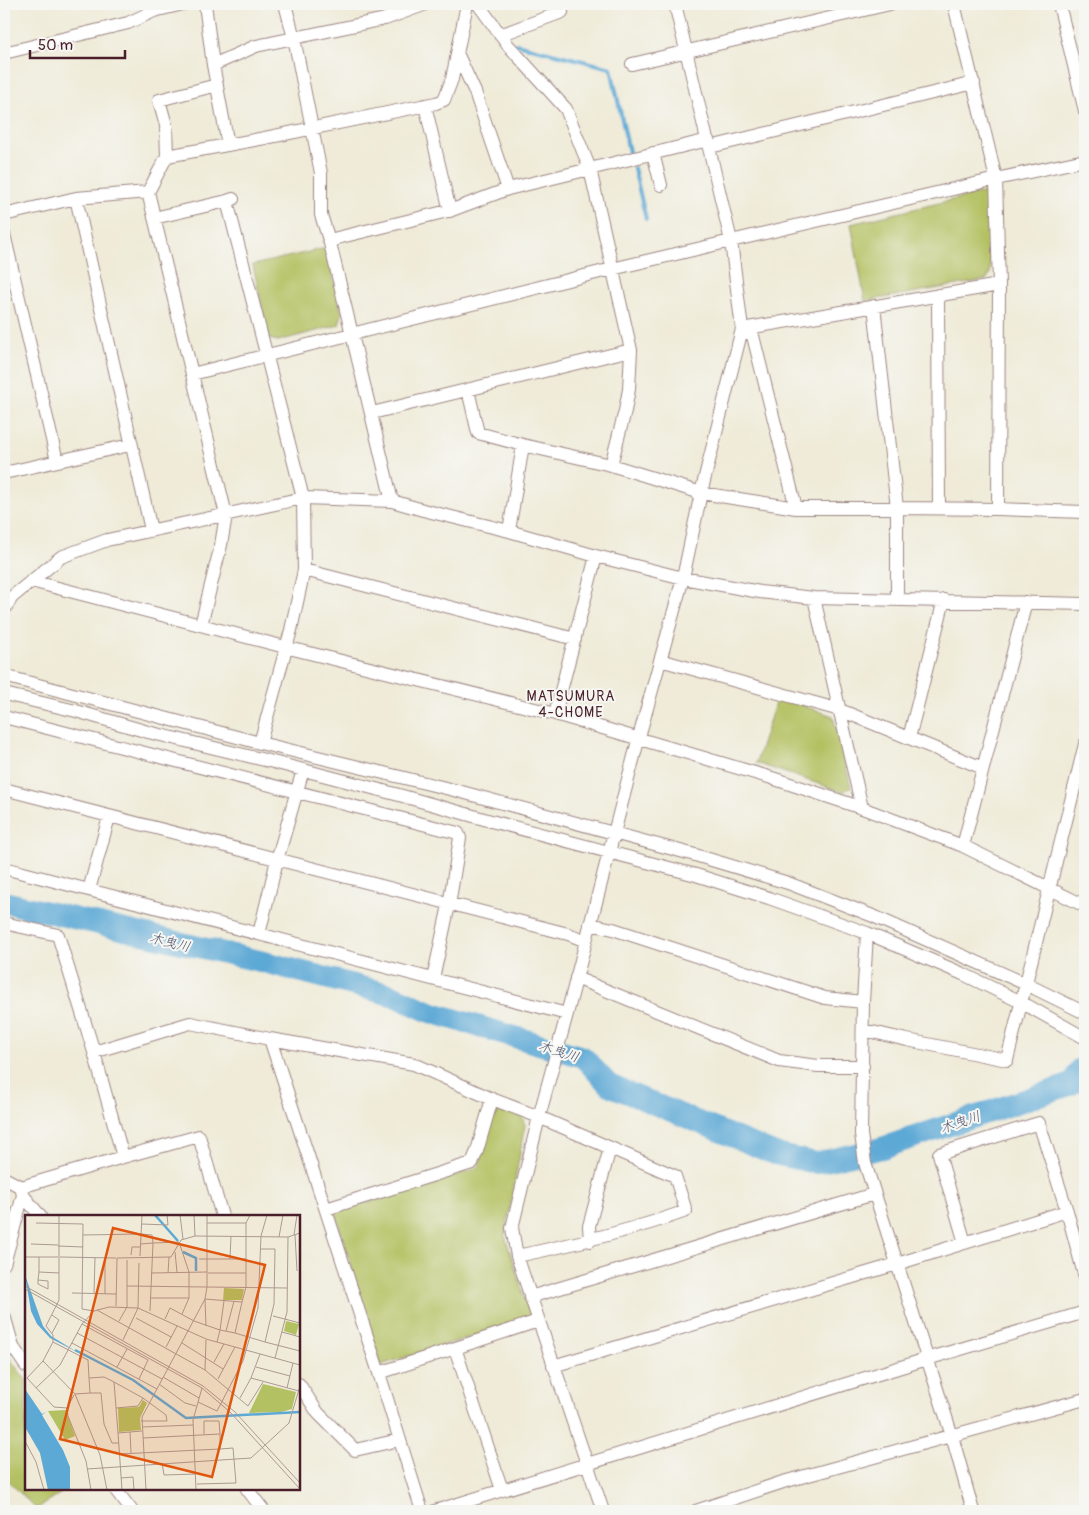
<svg xmlns="http://www.w3.org/2000/svg" width="1089" height="1515" viewBox="0 0 1089 1515" font-family="Pangolin,'Klee One',sans-serif">
  <rect width="100%" height="100%" fill="#f6f6f2"/>
  <filter id="ink" filterUnits="userSpaceOnUse"><feTurbulence type="fractalNoise" baseFrequency=".02" numOctaves="2"/><feDisplacementMap in="SourceGraphic" scale="10" xChannelSelector="R" yChannelSelector="G"/><feConvolveMatrix kernelMatrix="1 2 1 2 8 2 1 2 1" color-interpolation-filters="sRGB"/></filter>
  <filter id="wash" filterUnits="userSpaceOnUse"><feTurbulence type="fractalNoise" baseFrequency=".0096" numOctaves="4" result="noise"/><feDisplacementMap in="SourceGraphic" scale="20" xChannelSelector="R" yChannelSelector="G"/><feGaussianBlur stdDeviation="1.12" result="paint"/><feColorMatrix in="noise" values="0 0 0 0 0 0 0 0 0 0 0 0 0 0 0 0 0 1.4 0 .05"/><feComposite in="paint" operator="in"/></filter>
  <g filter="url(#wash)">
    <rect width="100%" height="100%" fill="#efebd8"/>
    <path fill="#b4c162" stroke="#7f7046" d="M985 192 991 197 990 274 986 280 865 301 851 224Z
      M326 248 342 314 339 325 278 341 269 339 253 265Z
      M777 697 833 716 851 787 843 792 756 763Z
      M501 1109 521 1115 525 1125 505 1236 531 1318 381 1365 335 1212 470 1171 479 1166 494 1112Z
      M4 1347 7 1355 26 1380V1489H67L36 1509 4 1476Z"/>
    <g fill="none" stroke-linecap="round" stroke-linejoin="round">
      <path stroke="#5da9d6" stroke-width="4" d="M516 44 611 68 629 152
        M634 168 646 219"/>
      <path stroke="#5da9d6" stroke-width="22" d="M4 902 268 963 392 995 430 1012 583 1057 609 1085 775 1154 816 1163 882 1148 1072 1084 1080 1069 1085 1067"/>
    </g>
  </g>
  <g filter="url(#ink)">
    <g fill="none" stroke-linecap="round" stroke-linejoin="round">
      <g stroke="#9c8582" stroke-width="14">
        <path id="minor" d="M205 4 213 65 228 145
          M478 4 507 44 566 109 590 169 631 350 629 389 625 411 611 465
          M954 4 996 179 999 285
          M1059 4 1085 111
          M500 35 562 12
          M4 53 128 23 154 11 183 4
          M457 53 475 92 508 189
          M632 64 890 4
          M213 65 256 46 294 38 285 4
          M425 105 450 211
          M710 147 974 83
          M653 153 661 185
          M167 156 166 125 159 100 217 85
          M148 192 226 515 221 545 201 625
          M233 199 227 201 303 498 304 570 291 630 260 743
          M4 215 76 198
          M154 218 227 201
          M4 234 57 461
          M330 243 337 238 452 210 508 189 708 140
          M938 295 939 508
          M742 329 999 285 998 509 1085 512
          M742 329 753 336 796 508
          M192 374 612 269 731 241 675 4
          M468 390 478 433 523 445
          M372 413 631 350
          M4 473 130 445
          M392 501 330 243 321 215V173L294 38 385 19 426 4
          M151 530 76 198 148 192 167 156 265 138 436 103 444 100 452 79 467 4
          M509 531 523 445 611 465 701 493 796 508H897L874 306
          M304 570 575 639
          M31 581 285 647 555 714 772 778 862 808
          M814 598 862 808 963 846 1085 906
          M897 599V508L998 509
          M4 610 12 597 61 557 107 540 303 498 392 501 423 510 509 531 596 556 683 578 760 592 814 598 1085 604
          M660 660 840 710 983 768
          M4 676 260 743 458 791 695 855 788 883 873 916 1026 984 1085 1013
          M4 694 76 711 148 732 273 762 399 795 491 821 696 875 769 898 867 933 963 974 1021 1002 1085 1038
          M555 714 596 556
          M4 717 458 833 460 838 449 905 433 979
          M909 738 944 600
          M4 789 568 934 586 941
          M963 846 1026 602
          M4 868 567 1014
          M89 890 109 817
          M4 923 58 935 94 1052 190 1023 270 1039 379 1373 538 1321
          M590 924 613 929 825 998 863 1002
          M867 933 863 1002 861 1134 865 1163 952 1436 973 1511
          M259 934 277 860 303 770
          M576 978 779 1061 818 1066H863
          M864 1030 907 1040 1007 1060 1085 744
          M270 1039 414 1064 492 1099
          M123 1157 199 1136 222 1216
          M4 1178 21 1187 23 1195 40 1216
          M21 1187 123 1157 94 1052
          M326 1209 472 1163 477 1151 492 1099 539 1117 675 1176 686 1211C631 1231 575 1244 517 1256
          M590 1241 589 1226 610 1148
          M965 1243 939 1154 1039 1123 1067 1211
          M4 1264 23 1195
          M530 1297 874 1194
          M4 1315 13 1347 26 1366
          M455 1348 502 1490
          M553 1366 897 1264 1067 1211 1085 1278
          M379 1373 422 1511
          M299 1384 318 1413 355 1450 399 1440
          M115 1489 132 1511
          M247 1489 264 1511
          M435 1511 927 1359 1085 1312
          M603 1511 517 1256 512 1228 539 1117 567 1014 639 737 683 578 701 493 742 329 731 241 996 179 1085 160
          M696 1511 783 1482 1085 1399"/>
      </g>
      <use href="#minor" stroke="#fff" stroke-width="12"/>
    </g>
  </g>
  <g text-anchor="middle" stroke-width="4" stroke-linejoin="round" paint-order="stroke">
    <g font-size="14" letter-spacing="1" fill="#4a1f2b" stroke="#f6f6f2">
      <text x="571" y="701">MATSUMURA<tspan x="571" dy="16">4-CHOME</tspan></text>
    </g>
    <g font-size="14" font-style="italic" fill="#52566f" stroke="#f6f6f2">
      <text transform="translate(170 942) rotate(14)" y="5">木曳川</text>
      <text transform="translate(559 1051) rotate(18)" y="5">木曳川</text>
      <text transform="translate(960 1122) rotate(-19)" y="5">木曳川</text>
    </g>
  </g>
  <g transform="translate(25 1215)">
    <rect width="275" height="275" fill="#efebd8"/>
    <path d="M199 73 219 74 217 85H198ZM261 106 274 109 271 120 259 116ZM238 169 271 177 267 194 256 197 224 198ZM118 185 122 188 115 203 116 215 94 217 93 193 114 192ZM41 195 50 221 40 225 23 196Z" fill="#b4c162"/>
    <path d="M0 60 18 111 26 121 52 137 25 123 12 109 6 96ZM0 174 17 199 21 197 17 200 38 235 45 252V275H23L15 238 0 212Z" fill="#5da9d6"/>
    <path fill="none" stroke="#5da9d6" stroke-width="2.5" d="M130 0 153 26M158 37 171 43V56M50 135 108 165 161 203 275 197"/>
    <path fill="none" stroke="#ad9993" stroke-width="1" d="M34 0V85L21 111 28 120V127L18 146 2 163 29 192 42 193M155 0 158 24M169 0 170 21M11 8 58 9 57 94 69 96M182 8H221M117 9 143 10 142 0M58 20 116 19M269 20 272 0M270 20 272 56M254 22 258 0M6 29 33 30M115 29 128 28 127 20 117 19M33 31 58 32M150 37 152 57M106 40 107 32H115M115 41 117 0M0 42H33M14 42V57L34 58M35 42 91 43M174 44H221M205 44 206 21M126 58 182 57M143 58 144 42M183 58H221M13 65V69L23 74V66L13 65 14 57M0 71 178 171 210 197 275 268M102 71 182 72V0M0 74 177 173 205 197 275 274M47 78 91 79M69 79 70 43M80 79V43M125 83H164M217 87 221 72V8L225 0M91 91 92 43 146 42 156 25 170 21 263 22 275 18M72 95 180 155M125 96 128 28 154 27 164 57V83L157 99M27 100 34 105 27 118M248 101 275 108M111 103 146 122M140 104 145 93 169 106 195 115 199 86M94 106 102 92V45M181 111 180 84 217 87 210 118 240 127 249 89 250 34H236M201 116 209 86M257 117 275 122M52 118 137 164M98 125 113 93 114 48M181 125 180 155 223 191 238 167M28 127 63 145 64 163 79 162 89 167 93 218 117 216M192 127 195 115 210 118M240 127 275 136M47 128 132 174M157 128 198 154M141 132 152 111M235 139 226 163 274 176M250 143 262 97 263 22M18 146 50 179 75 240 82 275M189 147 199 129M92 152 102 134M231 152 265 161M138 162 174 183M114 164 123 145 57 109 69 96 84 92 113 93 181 124 275 150M193 164 210 132M89 167 118 183M134 169 160 188 171 191M11 173 35 150 57 109M262 173 268 148M65 178H76L79 209 87 228H94M50 179 65 178 64 163M49 180 42 193 43 201 61 246 66 275M215 183 226 163M173 187 192 196 218 146 233 93 236 21 242 0M91 193 113 191 118 183 141 200 142 206H116M117 212 168 210M105 217 106 238M93 218 97 275M179 219V206H194L195 219M118 223 195 219V234L208 233 211 268 172 269M0 226 11 247 19 275M94 239 195 234M137 248 139 260 171 259M62 254 226 243 264 208 275 171M96 263 108 262 109 275M121 275 117 202 180 84 182 72 262 73M123 275H142M171 275 168 205 177 173"/>
    <path fill="#e0560e" fill-opacity="0.15" stroke="#e0560e" stroke-width="2.5" d="M88 13 240 50 187 262 35 224Z"/>
    <rect width="275" height="275" fill="none" stroke="#4a1f2b" stroke-width="2.5"/>
  </g>
  <rect width="1089" height="1515" fill="none" stroke="#f6f6f2" stroke-width="20"/>
  <path d="M30 50v8h95v-8" fill="none" stroke="#4a1f2b" stroke-width="2.5"/>
  <text x="38" y="50" font-size="15" fill="#4a1f2b" stroke="#f6f6f2" stroke-width="4" paint-order="stroke">50 m</text>
</svg>
